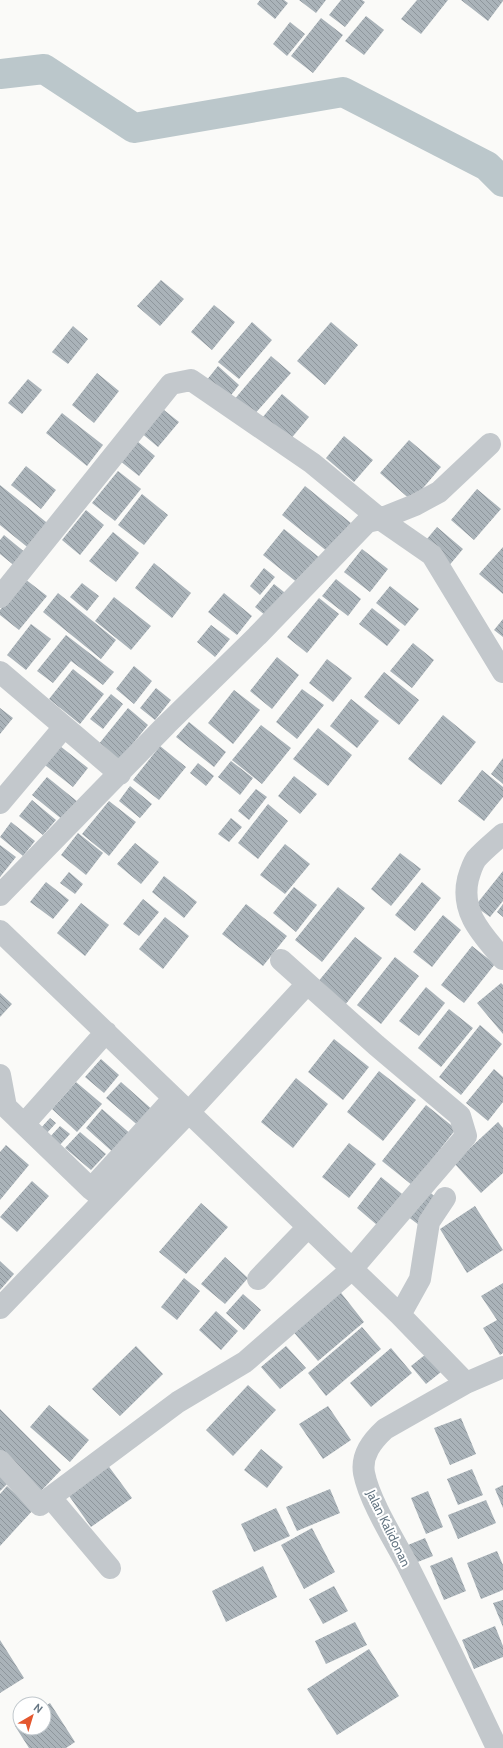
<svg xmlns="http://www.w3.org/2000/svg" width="503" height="1748" viewBox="0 0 503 1748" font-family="Cabin,sans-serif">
  <defs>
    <pattern id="building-back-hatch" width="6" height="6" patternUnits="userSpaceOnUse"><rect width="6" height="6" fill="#aab3b9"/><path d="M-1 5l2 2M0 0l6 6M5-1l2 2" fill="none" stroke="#8e969c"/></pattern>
  </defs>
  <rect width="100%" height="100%" fill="#fafaf8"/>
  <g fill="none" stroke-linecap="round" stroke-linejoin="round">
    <path stroke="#bbc7cb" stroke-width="30" d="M0 74 44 69 134 128 343 92 487 166 503 182"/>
  </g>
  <path fill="url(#building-back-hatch)" d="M260 0H284L288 3 275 19 257 4Z
    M299 0H326L316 13Z
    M341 0H362L365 2 345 27 329 15Z
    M417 0H448L421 34 401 19Z
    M461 0H503V1L488 21Z
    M366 16 384 30 364 55 345 41Z
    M321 18 343 35 313 73 291 56Z
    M290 22 305 34 287 56 273 44Z
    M161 280 184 299 160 326 137 306Z
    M214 305 235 322 212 350 191 332Z
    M252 322 272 340 239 379 218 362Z
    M331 322 358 345 325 385 297 361Z
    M73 326 88 339 68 364 52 352Z
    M271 356 291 373 252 417 233 401Z
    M218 366 239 385 228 399 206 381Z
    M97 373 119 391 94 423 72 405Z
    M28 379 42 390 22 414 8 403Z
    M282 394 309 417 289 441 262 418Z
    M159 406 179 422 158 447 139 431Z
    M62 413 103 445 87 466 46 433Z
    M131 436 155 456 139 476 115 457Z
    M344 436 373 460 354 482 326 458Z
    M409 440 441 467 412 501 380 473Z
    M26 466 56 490 41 509 11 485Z
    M118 471 141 489 115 521 92 503Z
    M0 485 51 526 31 550 0 525Z
    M305 486 351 523 328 552 282 515Z
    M477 489 501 509 474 540 451 520Z
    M142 494 168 515 144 545 118 525Z
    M86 510 104 525 80 555 62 540Z
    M437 527 463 549 447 568 421 546Z
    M284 529 320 558 299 584 263 555Z
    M113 532 139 553 116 582 89 561Z
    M4 535 27 554 16 567 0 554V540Z
    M503 547V594L479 574Z
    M362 549 388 569 370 592 344 572Z
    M154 563 191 593 172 618 135 588Z
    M264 568 275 577 260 595 250 586Z
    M25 579 47 596 19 630 0 615V610Z
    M336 579 361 599 348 616 322 596Z
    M82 583 99 596 87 611 70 597Z
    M274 584 289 596 271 620 255 607Z
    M390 586 419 609 405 626 376 603Z
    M58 593 116 640 101 659 43 612Z
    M224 593 252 616 237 635 208 612Z
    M114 597 151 626 131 650 95 621Z
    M319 598 339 614 307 653 287 637Z
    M372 608 400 630 387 646 359 624Z
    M503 619V637L494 630Z
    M31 624 51 639 26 670 7 655Z
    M211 625 230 639 215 657 197 642Z
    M66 635 114 672 103 685 71 661 53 683 37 671Z
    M413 643 434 660 412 688 390 671Z
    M277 657 299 675 272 709 250 691Z
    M327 659 352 678 333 702 309 683Z
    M134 666 152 681 134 704 116 689Z
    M73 669 104 694 80 724 49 699Z
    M384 672 419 700 399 725 364 697Z
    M156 688 171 700 155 720 140 708Z
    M302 689 324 705 297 739 276 722Z
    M234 690 260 710 233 744 208 723Z
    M111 694 123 704 103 729 90 719Z
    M351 699 379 721 357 748 330 726Z
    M0 708 13 718 0 734Z
    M128 708 148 725 118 762 98 745Z
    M443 715 476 742 441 785 408 759Z
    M189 722 226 752 214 767 176 737Z
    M261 725 291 748 262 784 232 760Z
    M318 728 352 755 328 786 293 759Z
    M60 746 88 768 73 787 45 765Z
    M160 746 186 767 159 800 133 780Z
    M503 758V784L491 774Z
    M231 761 253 778 240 795 218 777Z
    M198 763 214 776 206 786 190 773Z
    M482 770 503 787V797L484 821 458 801Z
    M294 776 317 794 300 814 278 796Z
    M47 777 78 802 63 820 32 795Z
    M130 786 152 804 140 818 119 801Z
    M256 789 267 797 249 820 238 811Z
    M32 800 56 820 43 835 19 816Z
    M109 801 136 822 109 856 82 834Z
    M268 804 288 821 258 859 238 843Z
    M231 818 242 827 229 842 218 834Z
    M11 822 35 841 23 856 0 837Z
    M78 833 103 853 86 875 61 855Z
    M135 843 159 862 141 884 117 864Z
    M285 844 310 864 285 894 260 875Z
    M0 845 16 857 0 877Z
    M400 853 421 869 391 906 371 889Z
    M503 871V901L490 917 475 906Z
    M69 872 83 884 75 894 60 883Z
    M164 876 197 902 184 918 152 892Z
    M46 882 69 900 53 919 30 902Z
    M422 882 441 898 415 931 395 915Z
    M294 887 317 905 296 932 273 913Z
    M338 887 365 908 322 962 295 940Z
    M143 899 159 912 139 936 123 924Z
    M81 903 109 925 85 956 57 933Z
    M246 904 287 936 263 966 222 934Z
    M503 904V917L497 912Z
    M443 915 461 930 432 967 413 952Z
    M165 917 189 936 163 969 139 949Z
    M355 937 382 958 345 1005 317 983Z
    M472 946 495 964 464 1003 441 985Z
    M395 957 419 976 381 1024 357 1005Z
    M501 983 503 985V1034L477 1003Z
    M426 987 445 1003 419 1036 399 1021Z
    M0 993 12 1004 0 1017Z
    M449 1009 473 1028 441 1067 418 1048Z
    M480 1025 502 1044 461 1095 439 1077Z
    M334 1039 369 1067 343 1100 308 1072Z
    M101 1059 119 1075 104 1093 85 1077Z
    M494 1069 503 1077V1102L488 1121 466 1103Z
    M379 1071 416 1100 383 1141 347 1112Z
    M296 1078 328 1104 293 1148 261 1122Z
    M76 1082 102 1104 77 1132 52 1109Z
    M121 1082 155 1112 141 1128 106 1098Z
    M426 1105 456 1129 412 1185 382 1161Z
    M102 1109 133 1136 116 1155 86 1128Z
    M50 1118 56 1123 46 1134 40 1129Z
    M498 1122 503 1128V1173L481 1193 454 1163Z
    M60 1126 70 1134 59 1146 49 1138Z
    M80 1132 106 1154 91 1170 65 1148Z
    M349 1143 376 1164 349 1198 322 1177Z
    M6 1145 29 1165 0 1200V1152Z
    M381 1177 402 1194 377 1225 357 1208Z
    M32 1181 49 1196 17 1232 0 1217Z
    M427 1190 439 1200 419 1225 407 1216Z
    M201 1203 228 1227 186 1274 159 1252Z
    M475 1206 503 1250 467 1273 440 1229Z
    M225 1257 248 1278 225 1304 201 1284Z
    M0 1261 14 1274 0 1290Z
    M184 1278 200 1291 177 1320 161 1307Z
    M503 1283V1353L500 1355 483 1328 497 1320 481 1296Z
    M338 1289 364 1322 318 1361 291 1329Z
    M243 1294 261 1310 244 1330 226 1313Z
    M216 1311 238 1331 221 1350 199 1330Z
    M362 1327 381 1349 326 1396 308 1373Z
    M136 1346 163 1374 120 1416 92 1389Z
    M286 1346 306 1368 280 1389 261 1367Z
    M391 1348 412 1373 371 1407 350 1383Z
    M426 1354 441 1372 426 1384 411 1366Z
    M248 1385 276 1410 233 1456 206 1430Z
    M49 1405 89 1440 70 1462 30 1427Z
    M328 1406 351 1440 323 1459 299 1424Z
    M0 1409 61 1470 39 1493 0 1455Z
    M461 1418 476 1454 450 1465 434 1428Z
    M261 1449 283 1467 267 1488 244 1470Z
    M107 1464 132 1498 91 1527 67 1493Z
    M0 1466 13 1478 0 1491Z
    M472 1469 483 1495 458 1505 447 1479Z
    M503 1485V1508L495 1489Z
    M7 1486 33 1510 0 1546V1494Z
    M330 1489 340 1513 297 1531 286 1507Z
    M428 1491 443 1527 426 1534 411 1498Z
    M486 1500 496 1523 458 1539 448 1515Z
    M276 1508 290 1536 254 1552 241 1524Z
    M312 1528 335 1572 304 1589 281 1545Z
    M425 1538 433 1556 415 1563 408 1545Z
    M497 1551 503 1565V1590L481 1599 467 1563Z
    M452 1557 466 1591 444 1600 430 1566Z
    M263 1566 277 1597 226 1622 212 1591Z
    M334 1586 348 1611 323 1624 309 1599Z
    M503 1600V1627L493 1603Z
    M355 1622 367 1645 326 1664 315 1641Z
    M495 1626 503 1646V1657L474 1669 462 1640Z
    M0 1640 24 1678 0 1693Z
    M369 1649 399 1696 337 1735 307 1689Z
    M50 1703 75 1742 66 1748H29L15 1726 20 1723V1728H44V1707Z"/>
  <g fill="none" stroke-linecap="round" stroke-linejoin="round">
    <path stroke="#c3c8cc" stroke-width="22" d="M0 597 171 384 191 380 312 463 380 519 415 505 439 492 490 444
      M0 672 120 774
      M0 803 64 727
      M503 834C494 842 484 850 476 859 472 865 470 872 468 879 460 913 483 935 503 959
      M0 895 167 724 257 636 367 522 380 519 432 555 503 672
      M0 931 400 1315 466 1383
      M0 1075 6 1107 91 1189 104 1199
      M24 1124 106 1032
      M91 1189 174 1098
      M258 1279 308 1227
      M0 1308 189 1112 307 984
      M400 1315 420 1279 429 1222 445 1198
      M0 1461 40 1505 178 1402 245 1362 352 1269 466 1136 460 1116 376 1045 281 960
      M51 1498 110 1568
      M497 1748C468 1686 438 1625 407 1564 394 1540 369 1500 364 1473 361 1455 372 1441 385 1429L466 1383 503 1367"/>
  </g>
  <g text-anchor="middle" stroke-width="4" stroke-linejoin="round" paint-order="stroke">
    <g font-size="13" fill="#657683" stroke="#fff">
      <text transform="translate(389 1528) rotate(64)" y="5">Jalan Kalidonan</text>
    </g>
  </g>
  <g transform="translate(32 1716) rotate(38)"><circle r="19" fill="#ffffff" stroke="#c1c8cd"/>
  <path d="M0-3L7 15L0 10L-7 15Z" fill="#e4572e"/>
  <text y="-6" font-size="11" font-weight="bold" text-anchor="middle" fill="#657683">N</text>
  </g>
</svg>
